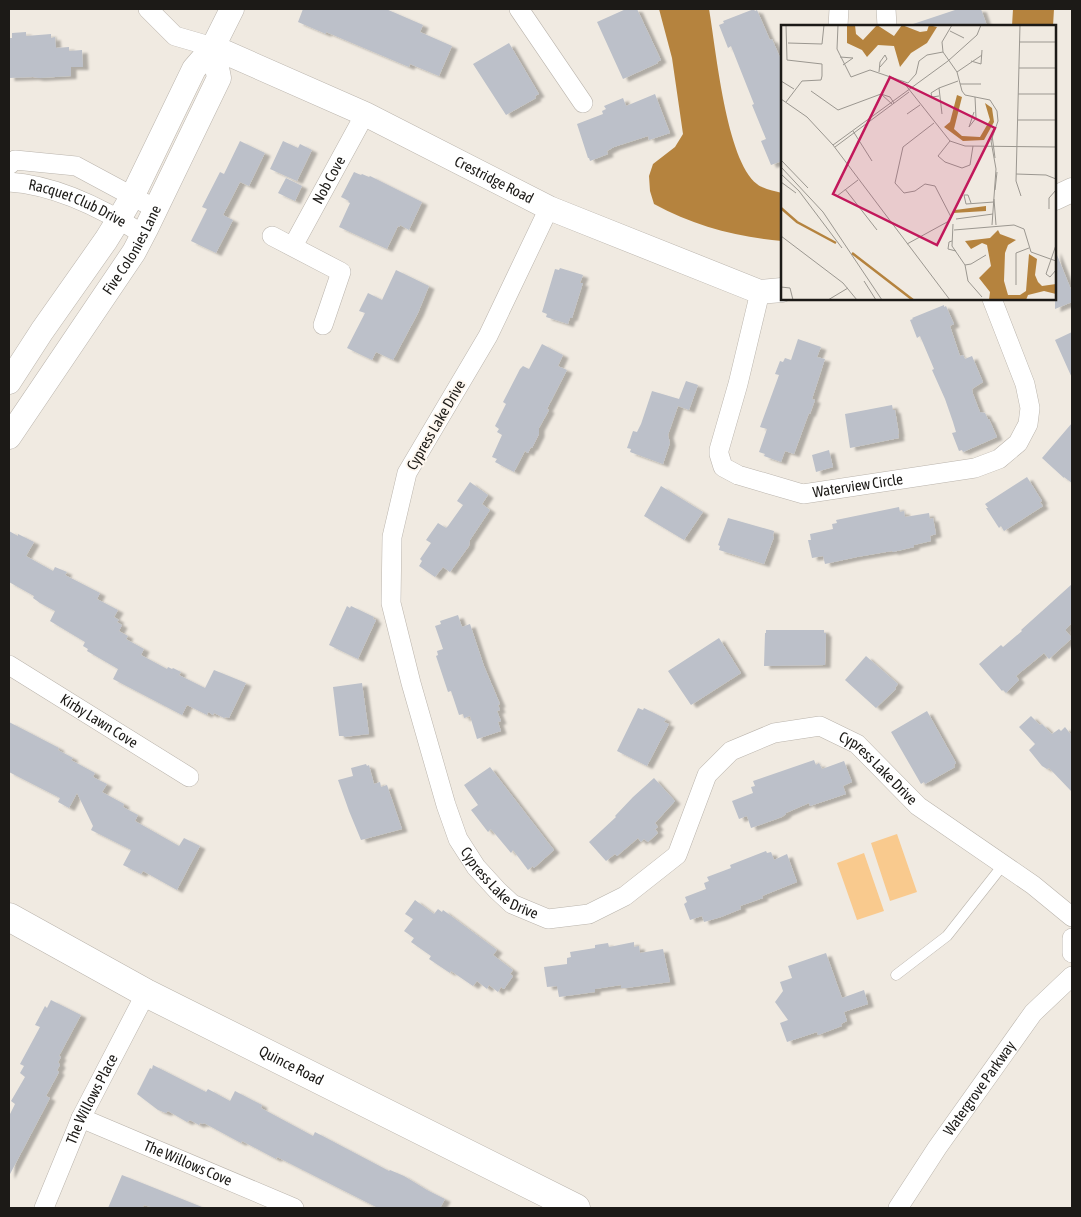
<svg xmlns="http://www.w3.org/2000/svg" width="1081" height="1217" viewBox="0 0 1081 1217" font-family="'Asap Condensed',sans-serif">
  <defs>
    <filter id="shadow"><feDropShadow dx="5.5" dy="3" stdDeviation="1" flood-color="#0004"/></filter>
  </defs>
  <rect width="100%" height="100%" fill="#f0eae1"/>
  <path fill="#f9ca8e" d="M897 834 917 892 890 901 871 843Z
    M864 853 884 911 857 920 837 863Z"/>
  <path fill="#b5833e" d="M659 9H709C716 49 726 160 757 184 763 189 774 191 782 193V241C737 237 694 226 654 204L650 191 649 176 653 164 675 147 683 134 672 58Z
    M1013 9H1054L1053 26H1012Z"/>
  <path fill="#bcc0c9" filter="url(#shadow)" d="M303 9H386L423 25 420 32 452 46 439 76 410 64 409 67 326 32V34L298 22Z
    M626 9H637L661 60 657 62 658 63 623 79 597 22Z
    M754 9 755 11 757 10 770 40 772 39 782 62V161L771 165 761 141 766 139 752 105 754 104 731 46 728 48 719 25 724 23 723 21Z
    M958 9H981L987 26H914L913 24Z
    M26 32V36L51 34V38L55 37 56 48 69 47V51L82 50 83 67H71V76L39 78 33 77 9 78V38H12V33Z
    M509 43 539 94 535 96 536 98 506 115 473 64Z
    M655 94 670 133 649 140 648 136 614 147 607 151 608 154 590 161 589 158H588L577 124 603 114 602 111 606 109 604 106 623 98 626 106Z
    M240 141 265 153 249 186 240 182 223 215 233 220 216 253 191 241 207 209 202 207 220 172 224 174Z
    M283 141 298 148 300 144 312 150 297 181 270 169Z
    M354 172 361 175 362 174 369 177 370 176 422 202 409 230 400 225V227L398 226 387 249 339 227 350 203 348 202 349 201 341 197Z
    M286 178 302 186 295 201 278 193Z
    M1055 250 1072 292V302L1055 309Z
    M560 268 583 275 580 283H583L572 318H570L568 324 546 317 547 314 542 312 555 269 559 270Z
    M396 270 429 286 418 313 393 360 376 352 372 360 347 348 365 313 359 311 368 293 382 300Z
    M944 305V307L946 306 954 324 950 326 960 356 963 355 965 359 972 356 983 382 972 389 973 394 980 412 985 413 988 419H989L997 437 963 452 962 450 959 451 952 433 956 432 953 422 945 399 932 370 934 369 920 336 917 338 910 320 913 319 912 318Z
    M1072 332V378L1055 340Z
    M798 339 821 347 817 357 825 359 814 393 812 399 815 400 810 414 809 413 794 454 785 451 781 462 764 456 765 454 759 452 767 429 760 427 779 375 775 374 780 361 783 362 785 358 791 360Z
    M542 344 563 355 558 366 567 370 547 409 549 410 539 428V434L532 448 531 447 528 453 525 451 514 472 495 462 497 459 492 457 502 435 497 432 499 429 495 426 506 404 503 402 520 369 523 366 529 369Z
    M686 381 698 385 689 410 678 406 668 435 670 443 663 464 630 452 631 449 627 448 633 431 637 432 641 424 652 391 679 399Z
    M892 405 893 410H895L899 434H898L899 438 850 448 845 414Z
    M1072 423V483L1064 477V478L1042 458Z
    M829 450 833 467 816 472 812 455Z
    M1027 477 1042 501 1040 502 1043 506 1004 531 1001 526 999 528 986 508H988L985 504Z
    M470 482 488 495 482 504 490 510 470 540 469 546 450 572 443 567 435 577 419 566 422 561 420 559 431 543 426 540 438 523 446 528 448 526 463 505 457 501Z
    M661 486 703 512 684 540 644 516Z
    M899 507 900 512 904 511 905 517 929 513 930 519 933 518 936 534 930 536 931 541 914 545V547L893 552 892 551 857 557 825 564 823 556 812 558 808 540H811L810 534 833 529 832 524 837 523 836 520Z
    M728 518 774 531 773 536 774 537 764 564 719 550 720 546 718 545Z
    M9 531 18 536V534L34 542 26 556 53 571 55 567 67 572 65 575 100 593 97 599 118 610 114 617 119 620 117 622 122 625 119 631 128 636 126 639 144 649 141 655 167 669 168 667 172 669 173 668 181 672 179 675 205 688 214 670 246 683 229 718 226 717 224 718 214 713 213 715 208 712 207 715 187 705 182 715 113 679 118 669 87 651 88 649 83 646 85 642 50 621 55 611 40 603 33 598 34 596 9 582Z
    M1072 584V623L1066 629V631L1072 638 1049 659 1044 653 1016 676 1019 680 1006 693 1003 690 1002 691 979 664 1001 645 1003 647 1022 631 1021 630Z
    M347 606 350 608 351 606 374 617 373 619 376 620 358 659 329 645Z
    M458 615 462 627 470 624 484 666 500 704 498 705 500 710 497 711 501 721 498 722 501 731 477 739 470 716 464 718 463 714 459 715 451 691 448 692 436 656 438 655 437 651 443 649 435 626 441 624 440 621Z
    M766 630H824V633H826L825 665 764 666 765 633H766Z
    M719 638 741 673 691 705 668 671Z
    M866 656 898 684 895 688 896 689 876 708 845 680Z
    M362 683 369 734 344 737V736H339L333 687Z
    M638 708 643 710 644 708 666 719 664 722 669 724 647 766 617 751Z
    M927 711 956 763 954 765 955 767 925 784 924 782 921 784 891 732Z
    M1031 716 1040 725 1042 724 1052 734 1059 729 1061 731 1065 727 1072 736V792L1049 768 1047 769 1042 766 1029 750 1035 744 1019 727Z
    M9 722 59 748 58 750 73 758 71 760 95 773 93 777 107 784 102 792 124 804 123 807 138 815 135 821 179 846 184 838 200 846 177 890 143 871 141 874 123 865 131 850 91 830 93 826 77 793 69 808 58 802 60 798 9 772Z
    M814 760 816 765 819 763 822 769 844 761 852 782 843 786 846 794 810 806 809 803 786 813V814L782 817 751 828 747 816 739 819 732 801 753 793 751 787 755 786 753 781Z
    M366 764 367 766 369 765 374 784 380 782 381 787 387 785 402 829 361 840 349 811 338 780 353 776 351 768Z
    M490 767 554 850 534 868 533 866 528 870 513 850 511 853 491 829 488 832 471 810 478 805 464 785Z
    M654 778 675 801 655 823 658 827 655 829 658 833 648 842 644 839 641 842 638 838 617 856 615 854 606 861 589 842 616 817 615 816 633 797Z
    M766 851 767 853 771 852 774 860 787 854 797 882 762 896 763 898 740 906 741 909 721 917 704 922 702 916 690 920 684 904 687 902 685 897 706 889 704 883 709 881 707 877 731 868 730 865Z
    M415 900 434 914 438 909 442 912 443 910 497 950 493 955 513 970 510 974 513 976 504 989 501 987 498 992 489 985 487 989 477 981 473 986 451 971 450 973 429 959 431 956 411 942 414 938 404 931 413 919 405 914Z
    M634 942V947L639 946 640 953 663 949 670 982 626 988H621V985L595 989V992L559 997 557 986 547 987 544 967 567 964V958L571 957 570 952 595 948V945L608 943 609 947Z
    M826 953 842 998 864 990 868 1004 844 1012 847 1021 841 1024 842 1026 818 1035 817 1032 787 1042 780 1023 788 1020 775 1002 783 991 780 982 792 978 788 966Z
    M51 1000 81 1015 59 1056 61 1057 58 1062 60 1065 57 1070 59 1072 46 1096 50 1098 9 1176V1116L15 1104 11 1101 25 1077 20 1073 24 1066 20 1064 40 1027 35 1025 45 1006 47 1008Z
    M153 1065 206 1092 208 1089 230 1101 235 1091 262 1105 261 1108 313 1136 315 1132 389 1171 390 1170 404 1176 427 1190 445 1199 440 1208H378L277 1157 276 1159 242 1141 241 1143 204 1123 203 1124 200 1123 199 1125 190 1120 187 1122 168 1111 166 1113 158 1110 137 1094 150 1068 152 1069Z
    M122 1175 202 1207 201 1208H154L144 1205 142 1208H108Z"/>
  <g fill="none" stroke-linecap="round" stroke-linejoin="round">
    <g stroke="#bab4ac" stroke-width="11">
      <path id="service" d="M896 975 947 936 1003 865"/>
    </g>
    <g stroke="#bab4ac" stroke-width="20">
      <g id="minor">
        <path d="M148 9 175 36 213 47"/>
        <path d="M519 9 583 103"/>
        <path d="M886 9 887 26"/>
        <path d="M838 26 839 9"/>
        <path d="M9 165 15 160 76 166 156 209"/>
        <path id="s1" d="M9 182C56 185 104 209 144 235"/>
        <path id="s2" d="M549 208 488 336 407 473 392 537 391 603 411 683 446 805 458 839 476 867 497 890 512 904 548 919 589 914 625 896 677 855 707 775 731 751 774 733 820 726 857 744 918 806 1033 885 1072 917"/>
        <path d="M272 236 341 272 323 325"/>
        <path id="s3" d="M293 246 365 114"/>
        <path id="s4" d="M760 292 738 384 719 450V454L723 467 738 475 803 494 975 468 999 459 1018 443 1028 424 1030 408 1025 384 992 299"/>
        <path id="s5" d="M9 665 189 777"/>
        <path d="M1072 938V953"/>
        <path id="s6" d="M81 1118 294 1208"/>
        <path id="s7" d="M44 1208 81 1118 146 993"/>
        <path id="s8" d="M898 1208 937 1148 1033 1013 1072 976"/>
      </g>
    </g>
    <g stroke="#bab4ac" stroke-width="25">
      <g id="tertiary">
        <path id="s9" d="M213 47 365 114 549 208 760 292 782 290"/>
        <path d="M1055 198 1072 190"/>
        <path d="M9 382 42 331 106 240 119 219 133 195 194 69 213 47 232 9"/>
        <path id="s10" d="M9 437 134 252 146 229 219 78 213 47"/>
      </g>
    </g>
    <g stroke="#bab4ac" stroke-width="29">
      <g id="secondary">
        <path id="s11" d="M9 917 146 993 576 1208"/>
      </g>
    </g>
    <use href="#service" stroke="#fff" stroke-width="10"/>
    <use href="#minor" stroke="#fff" stroke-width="19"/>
    <use href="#tertiary" stroke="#fff" stroke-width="24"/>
    <use href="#secondary" stroke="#fff" stroke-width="28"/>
  </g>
  <g text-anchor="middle" stroke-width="4" stroke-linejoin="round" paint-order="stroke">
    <g font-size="15" fill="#1c1a17" stroke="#fef7ef">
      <text dy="5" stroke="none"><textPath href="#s3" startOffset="75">Nob Cove</textPath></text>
      <text dy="5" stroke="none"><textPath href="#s9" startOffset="311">Crestridge Road</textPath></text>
      <text dy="5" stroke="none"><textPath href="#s1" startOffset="72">Racquet Club Drive</textPath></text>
      <text dy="5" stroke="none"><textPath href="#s10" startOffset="224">Five Colonies Lane</textPath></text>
      <text transform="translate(436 425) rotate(-60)" y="5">Cypress Lake Drive</text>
      <text dy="5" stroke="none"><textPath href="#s4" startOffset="321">Waterview Circle</textPath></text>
      <text dy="5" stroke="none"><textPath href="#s5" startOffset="106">Kirby Lawn Cove</textPath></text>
      <text dy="5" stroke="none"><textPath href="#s2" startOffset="1235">Cypress Lake Drive</textPath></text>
      <text dy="5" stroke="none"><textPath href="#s2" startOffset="740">Cypress Lake Drive</textPath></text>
      <text dy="5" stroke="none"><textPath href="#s11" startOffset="319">Quince Road</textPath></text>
      <text dy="5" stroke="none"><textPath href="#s8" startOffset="145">Watergrove Parkway</textPath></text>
      <text dy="5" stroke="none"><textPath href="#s7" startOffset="119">The Willows Place</textPath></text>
      <text dy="5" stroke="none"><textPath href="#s6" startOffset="116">The Willows Cove</textPath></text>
    </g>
  </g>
  <g transform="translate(781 25)">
    <rect width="275" height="275" fill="#f0eae1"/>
    <path d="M66 0H74L75 9 82 15 96 0 113 11 121 0 139 7 146 6 148 0 156 2 146 18 130 28 119 42 113 21 97 20 86 32 81 25 66 18ZM176 70 181 72 173 104 181 111 199 112 209 95 204 78 211 83 213 97 203 115 182 116 163 102 169 97ZM205 181V186L172 188 174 185ZM217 205 219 209 235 215 227 220 224 228 223 256 227 270H239L245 266 248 229 256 234 254 250 257 257 261 261 275 259V269L263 266 247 270 245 275H208L209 267 198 253 210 241 206 220 201 218 190 224 184 216 209 213Z" fill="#b5833e"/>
    <path fill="none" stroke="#b5833e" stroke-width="2.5" d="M0 183 16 197 55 218M71 228 132 275"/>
    <path fill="none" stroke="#9b9790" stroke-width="1" d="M57 0 56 24 70 52 89 45 127 58 135 49 138 36 146 30 162 27M171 0 161 17 162 27 176 47 181 66 184 70 209 75 216 86 217 96 210 116 215 144 211 200M239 0 235 156 240 171M169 6 183 13M238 17H275M7 18 41 19 43 0M59 32 72 33 62 40M190 36 200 39 201 25M238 43H275M98 47 99 37 104 30 106 34 99 42M176 47 201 30M0 56 13 64M123 58 169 116 184 121 275 122M179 59H200M158 63 150 68 151 72 158 71M30 66 57 85 100 69M237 69H275M0 74 26 92 52 120 169 275M5 77 21 56 40 55 41 51V39L6 35 5 0M111 79 100 69 109 72 113 78M193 87 188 102 195 93 194 72M126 89 139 80M161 89 158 63 177 56M237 95H275M153 98 122 122 114 158 123 168 134 166 144 159 154 161 170 192M72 106 91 136M211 110 214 133M169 116 157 131 164 137 181 143 189 140 192 121M52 120 167 36 196 10 200 0M54 122 128 67M0 135 27 163M0 142 42 187 101 275M0 149 18 166 61 223M235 149 265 150 275 154M0 157 15 168M64 164 96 205M214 165 216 147M56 171 77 155M213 174 215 200M190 178 187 170H183L185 179 213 177M268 184V173L275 165M175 194 212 189M172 199 171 221 184 240 187 256 201 272M173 205 233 200 243 204 250 227 275 236M0 211 62 258 76 275M171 216 168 217 167 224 175 226M126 219 168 196M275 220 265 249 269 252 275 245M184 240 190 239 205 230M83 256 95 275M235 260V228L248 223M0 262 9 263 12 275M47 275 67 263"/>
    <path fill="#c2185b" fill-opacity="0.15" stroke="#c2185b" stroke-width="2.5" d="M109 52 214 103 156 220 52 169Z"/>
    <rect width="275" height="275" fill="none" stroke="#1c1a17" stroke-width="2.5"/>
  </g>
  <rect width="1081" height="1217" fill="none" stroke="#1c1a17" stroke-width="20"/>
</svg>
